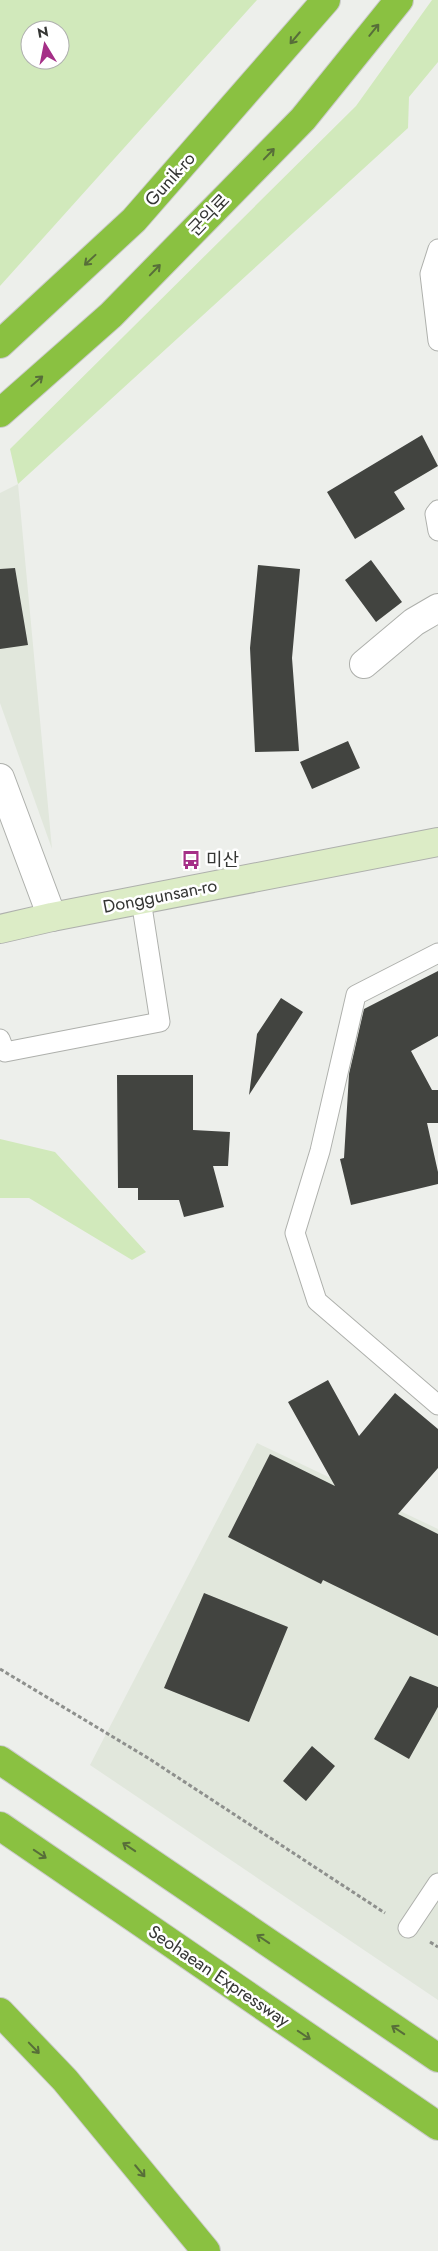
<svg xmlns="http://www.w3.org/2000/svg" width="438" height="2251" viewBox="0 0 438 2251" font-family="Jost,'Noto Sans KR',sans-serif">
  <rect width="100%" height="100%" fill="#edefeb"/>
  <path fill="#e1e7dc" d="M18 484 52 849 0 703V493Z
    M257 1443 438 1529V2000L90 1765Z"/>
  <path fill="#d1e9bb" fill-rule="evenodd" d="M0 0H257L0 286ZM30 30H60V60H30Z
    M432 0H438V62L409 97 408 128 18 484 10 449 356 106Z
    M0 1139 55 1152 146 1252 132 1260 29 1198H0Z"/>
  <path fill="#424440" d="M422 435 438 466 394 492 405 509 355 539 327 492Z
    M371 560 402 602 376 622 345 580Z
    M258 565 300 569 292 658 299 751 255 752 250 648Z
    M15 568 28 645 0 649V569Z
    M348 741 360 768 312 789 300 762Z
    M438 971V1036L411 1051 432 1090H438V1123H427L438 1172V1184L351 1205 340 1159 344 1158 349 1074 364 1009Z
    M281 998 303 1012 249 1095 257 1034Z
    M117 1075H193V1130L230 1132 228 1166H213L224 1207 184 1217 179 1200H138V1188H118Z
    M328 1380 359 1436 395 1393 438 1429V1468L398 1514 438 1534V1636L323 1580 321 1584 228 1537 270 1454 335 1486 288 1402Z
    M204 1593 288 1627 249 1722 164 1688Z
    M410 1676 438 1687V1707L409 1759 374 1739Z
    M312 1746 335 1766 306 1801 283 1781Z"/>
  <g fill="none" stroke-linecap="round" stroke-linejoin="round">
    <g stroke="#aeb0ac" stroke-width="21">
      <path id="lane" d="M438 249 430 274 438 341
        M438 510 435 514 438 531
        M438 953 356 995 320 1151 295 1233 317 1301 438 1405
        M0 1039 5 1052 160 1022 141 900
        M408 1928 438 1883"/>
    </g>
    <g stroke="#aeb0ac" stroke-width="30">
      <path id="street" d="M364 664 414 622 438 608
        M0 778 52 917"/>
    </g>
    <g stroke="#aeb0ac" stroke-width="30">
      <path id="secondary" d="M0 929 52 917 438 842"/>
    </g>
    <g stroke="#cacbca" stroke-width="30">
      <path id="highway" d="M0 344 134 220 326 0
        M0 413 111 315 303 119 399 0
        M0 1760 438 2058
        M0 1826 438 2126
        M0 2012 65 2080 206 2251"/>
    </g>
    <path stroke="#8e908d" stroke-width="3" stroke-dasharray="4 2.5" stroke-linecap="butt" d="M0 1669 148 1758 385 1913
      M430 1942 438 1947"/>
    <use href="#lane" stroke="#fff" stroke-width="19"/>
    <use href="#street" stroke="#fff" stroke-width="28"/>
    <use href="#secondary" stroke="#dcecc6" stroke-width="28"/>
    <use href="#highway" stroke="#8ac141" stroke-width="28"/>
  </g>
  <defs><path id="oneway-shaft" d="M-6 0H5M1.5-3L5.5 0L1.5 3" fill="none" stroke-width="1.6" stroke-linecap="round" stroke-linejoin="round" transform="scale(1.25)"/></defs>
  <g stroke="#576e39">
    <use href="#oneway-shaft" transform="translate(374 30) rotate(-51)"/>
    <use href="#oneway-shaft" transform="translate(295 38) rotate(130)"/>
    <use href="#oneway-shaft" transform="translate(269 154) rotate(-46)"/>
    <use href="#oneway-shaft" transform="translate(90 260) rotate(137)"/>
    <use href="#oneway-shaft" transform="translate(155 270) rotate(-46)"/>
    <use href="#oneway-shaft" transform="translate(37 381) rotate(-41)"/>
    <use href="#oneway-shaft" transform="translate(129 1847) rotate(-146)"/>
    <use href="#oneway-shaft" transform="translate(40 1854) rotate(34)"/>
    <use href="#oneway-shaft" transform="translate(263 1939) rotate(-146)"/>
    <use href="#oneway-shaft" transform="translate(398 2030) rotate(-146)"/>
    <use href="#oneway-shaft" transform="translate(304 2035) rotate(34)"/>
    <use href="#oneway-shaft" transform="translate(34 2048) rotate(46)"/>
    <use href="#oneway-shaft" transform="translate(140 2171) rotate(50)"/>
  </g>
  <defs>
    <g id="bus-bare" transform="scale(1.5)"><path d="M-5-6H5V4H4V6H2V4H-2V6H-4V4H-5ZM-3.5-4V0h7V-4ZM-3.5 1.2v1.5H-2V1.2ZM2 1.2v1.5H3.5V1.2Z" fill="#a52f87" stroke="#fff" stroke-width="2.5" paint-order="stroke"/></g>
  </defs>
  <g fill-rule="evenodd">
    <use href="#bus-bare" x="191" y="860"/>
  </g>
  <g text-anchor="middle" stroke-width="5" stroke-linejoin="round" paint-order="stroke">
    <g font-size="18" fill="#353634" stroke="#fff">
      <text transform="translate(170 179) rotate(-48)" y="6">Gunik-ro</text>
      <text transform="translate(209 215) rotate(-46)" y="6">군익로</text>
      <text transform="translate(160 896) rotate(-11)" y="6">Donggunsan-ro</text>
      <text transform="translate(219 1976) rotate(34)" y="6">Seohaean Expressway</text>
    </g>
    <g font-size="18" fill="#353634" stroke="#fff" text-anchor="start">
      <text x="206" y="866">미산</text>
    </g>
  </g>
  <g transform="translate(45 45) rotate(350)"><circle r="24" fill="#ffffff" stroke="#aeafae"/>
  <path d="M0-4L9 19L0 12L-9 19Z" fill="#a52f87"/>
  <text y="-8" font-size="14" font-weight="bold" text-anchor="middle" fill="#353634">N</text>
  </g>
</svg>
